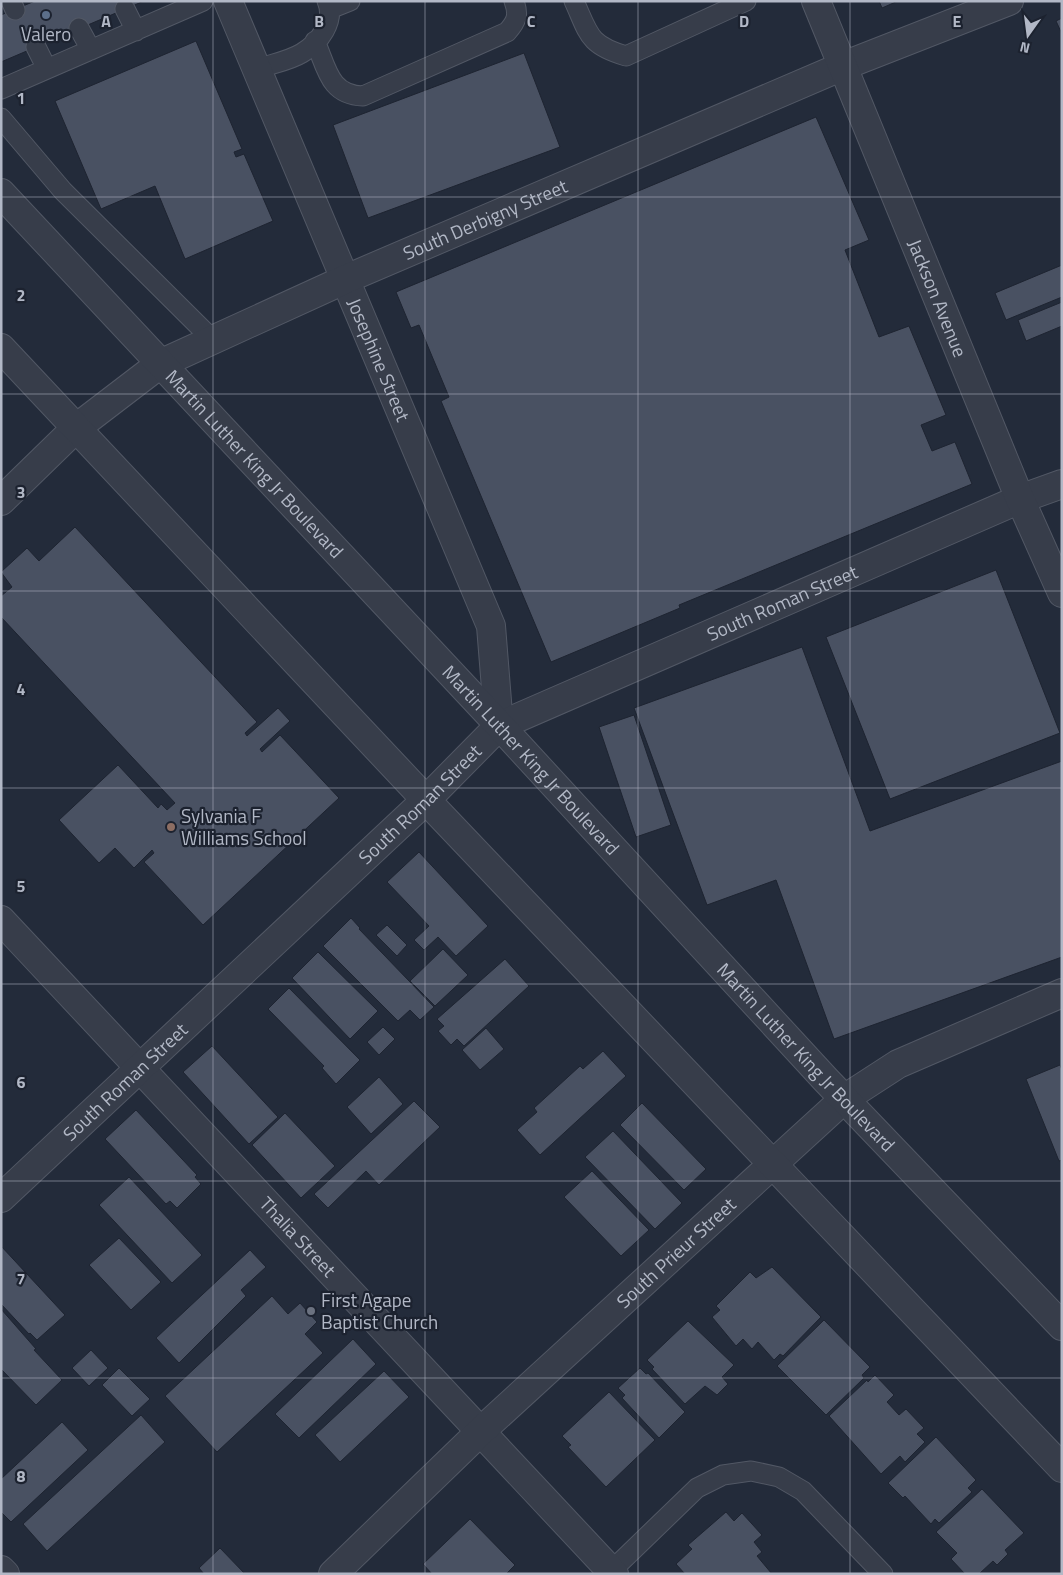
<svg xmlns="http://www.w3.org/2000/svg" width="1063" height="1575" viewBox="0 0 1063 1575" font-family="'Titillium Web',sans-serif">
  <rect width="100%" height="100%" fill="#232b3a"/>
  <path fill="#495162" stroke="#1e2431" d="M35 1H144L1 62V15Z
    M879 1H898L882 8Z
    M1062 18V34L1056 21Z
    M196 41 242 149 234 152 236 157 244 154 273 221 185 259 155 186 101 209 55 101Z
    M524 53 560 147 368 218 333 125Z
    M816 117 869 240 845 250 879 337 909 326 946 415 921 425 932 451 955 442 972 484 679 605 680 608 551 662 441 401 449 397 419 325 411 328 396 292Z
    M1062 265V297L1006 320 995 293Z
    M1062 302V326L1026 341 1018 320Z
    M75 527 257 722 245 733 247 736 278 708 290 721 260 749 262 752 280 735 339 798 203 925 144 862 154 853 152 850 134 868 115 848 99 863 59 820 118 765 158 808 161 804 167 810 175 803 1 617V596L12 587 1 572 27 548 39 561Z
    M996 570 1060 733 890 799 826 637Z
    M802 647 870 831 1062 761V957L834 1039 776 880 707 905 634 708Z
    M634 715 671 825 636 837 599 727Z
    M419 852 488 926 456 956 438 937 424 950 414 940 429 926 387 882Z
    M351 918 360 928 359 929 434 1007 420 1020 410 1010 398 1021 323 946Z
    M387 925 407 945 397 956 376 935Z
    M443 949 468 975 435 1006 410 981Z
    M318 952 378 1011 350 1039 292 978Z
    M505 959 529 986 464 1046 457 1039 451 1045 438 1031 444 1026 437 1019Z
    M289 988 360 1060 336 1084 322 1068 324 1066 268 1009Z
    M383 1027 395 1039 379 1055 367 1042Z
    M486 1028 504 1049 480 1070 462 1050Z
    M212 1046 278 1117 249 1144 183 1072Z
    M603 1051 626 1076 540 1155 517 1130 537 1112 534 1108 580 1066 583 1069Z
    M1060 1065 1062 1070V1160L1059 1161 1026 1079Z
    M379 1077 403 1104 371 1134 347 1107Z
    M414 1101 440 1127 379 1185 366 1171 328 1208 314 1194Z
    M642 1103 706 1169 684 1190 620 1125Z
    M136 1110 197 1175 195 1177 201 1184 177 1208 170 1201 166 1204 105 1139Z
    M285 1113 335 1166 301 1198 252 1145Z
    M613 1131 682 1203 655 1229 585 1157Z
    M592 1171 649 1230 621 1256 564 1197Z
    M129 1177 202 1255 172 1283 99 1205Z
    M119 1238 161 1282 131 1310 89 1265Z
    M1 1246 65 1315 37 1340 30 1333 29 1334 1 1304Z
    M250 1250 266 1267 241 1290 246 1296 179 1363 156 1338Z
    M772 1267 821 1317 783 1356 780 1354 774 1360 758 1342 752 1349 743 1339 736 1346 712 1317 720 1310 716 1306 750 1272 756 1278Z
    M272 1296 288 1314 300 1303 317 1322 305 1334 323 1353 217 1452 165 1396Z
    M1 1309 36 1349 34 1350 62 1380 36 1405 1 1369Z
    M824 1320 870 1367 862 1375 864 1378 826 1415 777 1366Z
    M688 1321 734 1365 722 1377 728 1384 717 1395 705 1386 685 1404 652 1369 654 1367 647 1360Z
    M353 1339 376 1364 299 1438 275 1414Z
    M91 1350 108 1368 89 1386 72 1368Z
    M119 1368 150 1399 132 1416 102 1385Z
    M640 1368 646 1374 648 1373 685 1412 659 1438 622 1398 625 1395 618 1388Z
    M384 1371 409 1397 340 1462 315 1435Z
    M875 1375 894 1395 887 1402 899 1415 906 1409 924 1428 917 1434 925 1442 905 1462 900 1456 881 1474 829 1416 867 1380 868 1382Z
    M609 1392 655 1440 606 1487 568 1447 571 1445 562 1436Z
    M141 1415 165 1442 47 1551 23 1524Z
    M62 1422 88 1450 11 1522 1 1512V1479Z
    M936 1437 976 1480 968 1488 972 1492 939 1523 935 1519 931 1524 905 1496 903 1498 888 1483Z
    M982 1489 1024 1533 1005 1550 1008 1554 997 1565 993 1561 979 1574H965L951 1559 957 1553 936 1532Z
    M726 1512 734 1521 742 1513 762 1535 754 1542 762 1552 757 1556 772 1574H685L676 1564 692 1549 688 1545Z
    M470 1519 515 1565 506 1574H432L423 1564Z
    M220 1548 245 1574H204L199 1568Z"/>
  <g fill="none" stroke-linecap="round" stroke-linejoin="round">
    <g stroke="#525865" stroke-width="21">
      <path id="service" d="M11 1 15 10
        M574 1C589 34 588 45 626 56L746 1
        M125 9 136 31
        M330 9 350 1
        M79 28 91 50
        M315 41C327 68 329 95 363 96L507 32C517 21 519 15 514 1
        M36 47 47 69
        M257 69C271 64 289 61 302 53 319 43 336 21 327 1
        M1 89 203 1
        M1 118 63 191 213 340
        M608 1574 697 1488 723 1475 751 1471 779 1477 803 1491 883 1574"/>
    </g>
    <g stroke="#525865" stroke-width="30">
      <g id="minor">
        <path id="s1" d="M228 1 491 626 499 726"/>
        <path id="s2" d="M1 501 75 429 160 364 346 279 843 66 1009 1"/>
        <path id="s3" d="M1 920 614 1574"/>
        <path id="s4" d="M1 1198 426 800 499 726 1020 499 1062 484"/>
        <path d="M1 1570 5 1574"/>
        <path id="s5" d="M333 1574 481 1431 844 1099 898 1064 1062 993"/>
      </g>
    </g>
    <g stroke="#525865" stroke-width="30">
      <g id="tertiary">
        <path id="s6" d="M816 1 1020 499 1062 593"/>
        <path id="s7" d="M1 193 488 713 826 1080 1062 1326"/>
        <path d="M1 348 426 800 1062 1468"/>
      </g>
    </g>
    <use href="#service" stroke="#373d4a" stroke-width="19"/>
    <use href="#minor" stroke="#373d4a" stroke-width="28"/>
    <use href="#tertiary" stroke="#373d4a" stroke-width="28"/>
  </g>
  <path fill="none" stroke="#b2b8c6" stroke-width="1" stroke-opacity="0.55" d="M213 1V1574M425 1V1574M638 1V1574M850 1V1574M1 197H1062M1 394H1062M1 591H1062M1 788H1062M1 984H1062M1 1181H1062M1 1378H1062"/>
  <circle fill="#5c6f8a" stroke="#1c222f" stroke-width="2" cx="46" cy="15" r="5"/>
  <circle fill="#8d6e63" stroke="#1c222f" stroke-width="2" cx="171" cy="827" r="5"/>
  <circle fill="#6b7280" stroke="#1c222f" stroke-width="2" cx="311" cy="1311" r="5"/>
  <g text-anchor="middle" stroke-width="4.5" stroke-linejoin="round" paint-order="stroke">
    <g font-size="19" fill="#b2b8c6" stroke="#1c222f" text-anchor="start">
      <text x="46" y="41" text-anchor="middle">Valero</text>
      <text x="181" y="823">Sylvania F<tspan x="181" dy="22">Williams School</tspan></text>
      <text x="321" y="1307">First Agape<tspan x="321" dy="22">Baptist Church</tspan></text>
    </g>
    <g font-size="19" fill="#b2b8c6" stroke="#1c222f">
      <text dy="7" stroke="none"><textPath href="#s2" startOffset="566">South Derbigny Street</textPath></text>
      <text dy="7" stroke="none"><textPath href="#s6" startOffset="321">Jackson Avenue</textPath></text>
      <text dy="7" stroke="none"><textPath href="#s1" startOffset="389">Josephine Street</textPath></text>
      <text dy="7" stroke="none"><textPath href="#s7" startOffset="371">Martin Luther King Jr Boulevard</textPath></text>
      <text dy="7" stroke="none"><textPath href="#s4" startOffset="995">South Roman Street</textPath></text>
      <text dy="7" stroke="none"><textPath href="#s7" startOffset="776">Martin Luther King Jr Boulevard</textPath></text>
      <text dy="7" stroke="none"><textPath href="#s4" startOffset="575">South Roman Street</textPath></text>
      <text dy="7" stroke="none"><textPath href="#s7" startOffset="1181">Martin Luther King Jr Boulevard</textPath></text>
      <text dy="7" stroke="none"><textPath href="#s4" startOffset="170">South Roman Street</textPath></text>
      <text dy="7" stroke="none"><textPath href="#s3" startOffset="434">Thalia Street</textPath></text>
      <text dy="7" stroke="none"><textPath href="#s5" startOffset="470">South Prieur Street</textPath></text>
    </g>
  </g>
  <g font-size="16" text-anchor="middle" font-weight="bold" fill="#b2b8c6" stroke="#1c222f" stroke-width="4.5" stroke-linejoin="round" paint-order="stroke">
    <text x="106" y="27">A</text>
    <text x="319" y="27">B</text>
    <text x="531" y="27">C</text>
    <text x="744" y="27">D</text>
    <text x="957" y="27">E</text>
    <text x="21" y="104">1</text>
    <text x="21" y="301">2</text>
    <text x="21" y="498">3</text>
    <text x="21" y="695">4</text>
    <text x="21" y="892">5</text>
    <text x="21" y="1088">6</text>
    <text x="21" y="1285">7</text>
    <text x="21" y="1482">8</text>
  </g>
  <rect width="1063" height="1575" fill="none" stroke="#b2b8c6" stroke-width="5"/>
  <g transform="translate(1028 35) rotate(194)" stroke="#1c222f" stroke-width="4" paint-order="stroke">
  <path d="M0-4L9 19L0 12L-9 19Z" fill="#b2b8c6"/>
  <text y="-8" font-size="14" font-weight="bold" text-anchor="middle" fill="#b2b8c6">N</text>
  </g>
</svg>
